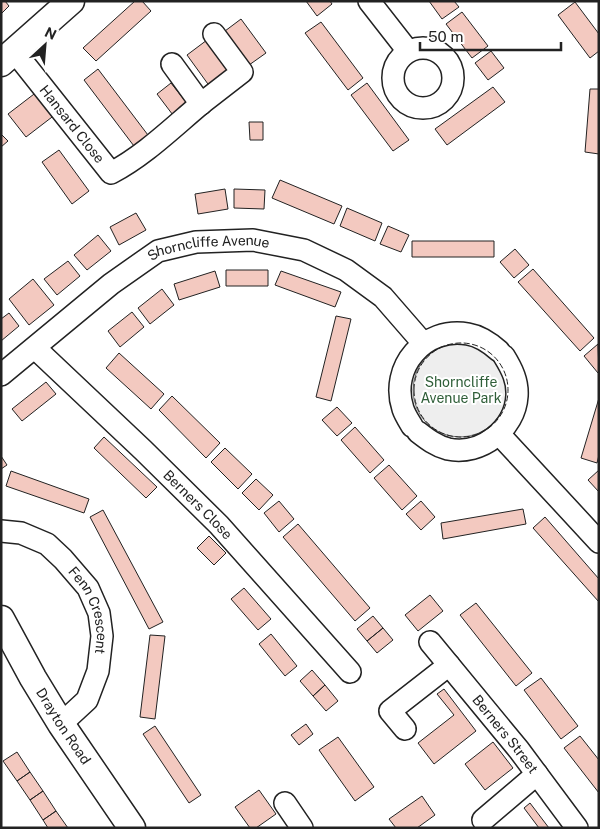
<svg xmlns="http://www.w3.org/2000/svg" width="600" height="829" viewBox="0 0 600 829" font-family="'Public Sans',sans-serif">
  <rect width="100%" height="100%" fill="#fff"/>
  <path fill="#eee" stroke="#6f6f6f" d="M413 390a47 47 0 1 1 94 0a47 47 0 1 1-94 0Z"/>
  <path fill="#f3c9c0" stroke="#222" d="M1 1H5L9 6 1 14Z
    M135 1H142L151 11 96 61 83 48Z
    M306 1H330L332 4 317 16Z
    M429 1H454L459 7 442 19Z
    M575 2 599 34V51L590 58 558 15Z
    M462 12 488 46 472 58 446 24Z
    M241 19 266 53 242 70 217 37Z
    M321 22 363 78 348 90 305 33Z
    M211 37 237 73 213 91 187 55Z
    M491 51 504 68 488 80 475 63Z
    M98 69 154 143 140 154 84 80Z
    M171 83 193 111 179 123 157 94Z
    M367 83 409 140 393 151 351 95Z
    M493 87 505 102 447 145 435 129Z
    M590 89H599V154L585 152Z
    M38 91 56 114 26 137 8 114Z
    M249 122H263V140H250Z
    M1 134 8 141 1 147Z
    M59 150 89 191 72 204 42 162Z
    M280 180 342 206 334 224 272 198Z
    M225 189 228 209 198 214 195 194Z
    M234 189 265 190 264 209 234 208Z
    M347 208 382 223 375 241 340 226Z
    M136 213 146 230 119 245 110 227Z
    M388 226 409 235 401 252 380 244Z
    M98 235 111 251 87 270 74 255Z
    M412 241H494V257H412Z
    M515 249 529 265 514 278 500 262Z
    M68 261 80 276 57 295 44 279Z
    M533 269 594 338 580 351 518 282Z
    M226 270H268V286H226Z
    M215 271 220 287 179 300 174 284Z
    M281 271 341 292 335 307 275 285Z
    M33 279 54 305 29 325 9 299Z
    M162 289 174 305 150 324 138 308Z
    M132 312 144 327 120 347 108 331Z
    M9 313 19 326 1 341V319Z
    M336 316 351 319 331 401 316 397Z
    M598 344 599 372 598 373 584 356Z
    M119 353 164 394 151 409 106 368Z
    M46 382 56 394 22 421 12 409Z
    M172 396 220 443 206 458 159 410Z
    M599 398V455L597 463 581 458Z
    M337 407 352 423 337 436 322 420Z
    M355 427 384 460 370 473 341 440Z
    M104 437 157 487 146 498 94 448Z
    M225 448 252 474 238 489 211 462Z
    M1 456 7 465 1 469Z
    M389 465 417 496 402 510 374 478Z
    M599 470V492L588 480Z
    M11 471 89 499 84 513 6 486Z
    M256 479 273 495 259 510 242 493Z
    M279 501 294 519 279 532 264 513Z
    M421 501 435 517 421 530 406 514Z
    M523 509 526 524 443 539 441 523Z
    M103 510 163 622 149 629 90 517Z
    M545 517 599 579V602L533 528Z
    M298 524 370 608 355 621 283 537Z
    M209 536 226 553 214 565 197 548Z
    M244 588 271 619 258 630 231 599Z
    M430 595 443 611 418 631 405 615Z
    M476 603 532 673 516 686 460 615Z
    M373 616 383 628 367 641 357 629Z
    M383 628 393 640 377 653 367 641Z
    M271 634 297 666 285 676 259 644Z
    M150 635 165 636 155 719 140 717Z
    M312 670 325 685 313 696 300 681Z
    M541 678 578 726 561 739 524 690Z
    M325 685 338 701 326 711 313 696Z
    M444 689 476 731 434 764 418 743 454 715 437 694Z
    M306 724 313 734 299 745 291 735Z
    M155 726 201 795 189 803 143 734Z
    M580 736 599 760V793L564 748Z
    M338 737 374 787 355 801 319 750Z
    M493 742 513 768 485 790 465 764Z
    M17 752 30 772 17 781 3 761Z
    M30 772 43 791 30 800 17 781Z
    M259 790 276 814 256 828H250L235 807Z
    M43 791 56 811 43 820 30 800Z
    M422 796 435 815 417 828H396L389 819Z
    M530 803 549 828H539L524 808Z
    M56 811 68 828H48L43 820Z"/>
  <g fill="none" stroke-linecap="round" stroke-linejoin="round">
    <g stroke="#222" stroke-width="24">
      <g id="minor">
        <path d="M369 1 408 51"/>
        <circle cx="423" cy="78" r="30"/>
        <path id="s1" d="M15 52 111 173C145 155 172 128 202 103 215 93 228 83 242 72L214 34"/>
        <path d="M172 64 201 104"/>
        <path id="s2" d="M35 348 143 450 219 525 350 672"/>
        <path id="s3" d="M1 375 111 284 158 251 196 242 253 240 304 250 346 270 383 297 423 343"/>
        <path d="M412 426C409 421 405 415 403 409 389 367 425 326 468 334 480 336 490 343 499 351"/>
        <path d="M418 432C427 439 436 446 448 449 481 456 515 429 517 396 518 381 512 369 504 356"/>
        <path d="M499 434 599 542"/>
        <path id="s4" d="M1 531 21 533 47 544 63 559 88 588 99 613 102 636 98 671 87 700 61 724"/>
        <path id="s5" d="M430 642 519 750 577 828"/>
        <path d="M405 729 390 711 449 665"/>
        <path d="M285 803 302 828"/>
        <path d="M483 820 537 774"/>
      </g>
    </g>
    <g stroke="#222" stroke-width="29">
      <g id="major">
        <path d="M1 63 71 1"/>
        <path id="s6" d="M1 619 33 678 61 724 132 828"/>
      </g>
    </g>
    <use href="#minor" stroke="#fff" stroke-width="21"/>
    <use href="#major" stroke="#fff" stroke-width="26"/>
    <path stroke="#222" stroke-width="1" stroke-dasharray="6 2.5" stroke-linecap="butt" d="M414 390a47 47 0 1 1 94 0a47 47 0 1 1-94 0Z"/>
  </g>
  <g text-anchor="middle" stroke-width="4" stroke-linejoin="round" paint-order="stroke">
    <g font-size="14" fill="#222" stroke="#fff">
      <text dy="5" stroke="none"><textPath href="#s1" startOffset="92">Hansard Close</textPath></text>
      <text dy="5" stroke="none"><textPath href="#s3" startOffset="251">Shorncliffe Avenue</textPath></text>
      <text dy="5" stroke="none"><textPath href="#s2" startOffset="226">Berners Close</textPath></text>
      <text dy="5" stroke="none"><textPath href="#s4" startOffset="130">Fenn Crescent</textPath></text>
      <text dy="5" stroke="none"><textPath href="#s6" startOffset="124">Drayton Road</textPath></text>
      <text dy="5" stroke="none"><textPath href="#s5" startOffset="119">Berners Street</textPath></text>
    </g>
    <g font-size="14" fill="#2f5e38" stroke="#fff">
      <text x="461" y="387">Shorncliffe<tspan x="461" dy="16">Avenue Park</tspan></text>
    </g>
  </g>
  <rect width="600" height="829" fill="none" stroke="#222222" stroke-width="5"/>
  <g transform="translate(45 45) rotate(26)" stroke="#ffffff" stroke-width="4" paint-order="stroke">
  <path d="M0-4L9 19L0 12L-9 19Z" fill="#222222"/>
  <text y="-8" font-size="14" font-weight="bold" text-anchor="middle" fill="#222222">N</text>
  </g>
  <path d="M420 42v8h141v-8" fill="none" stroke="#222222" stroke-width="2.5"/>
  <text x="428" y="42" font-size="15" fill="#222222" stroke="#ffffff" stroke-width="4" paint-order="stroke">50 m</text>
</svg>
